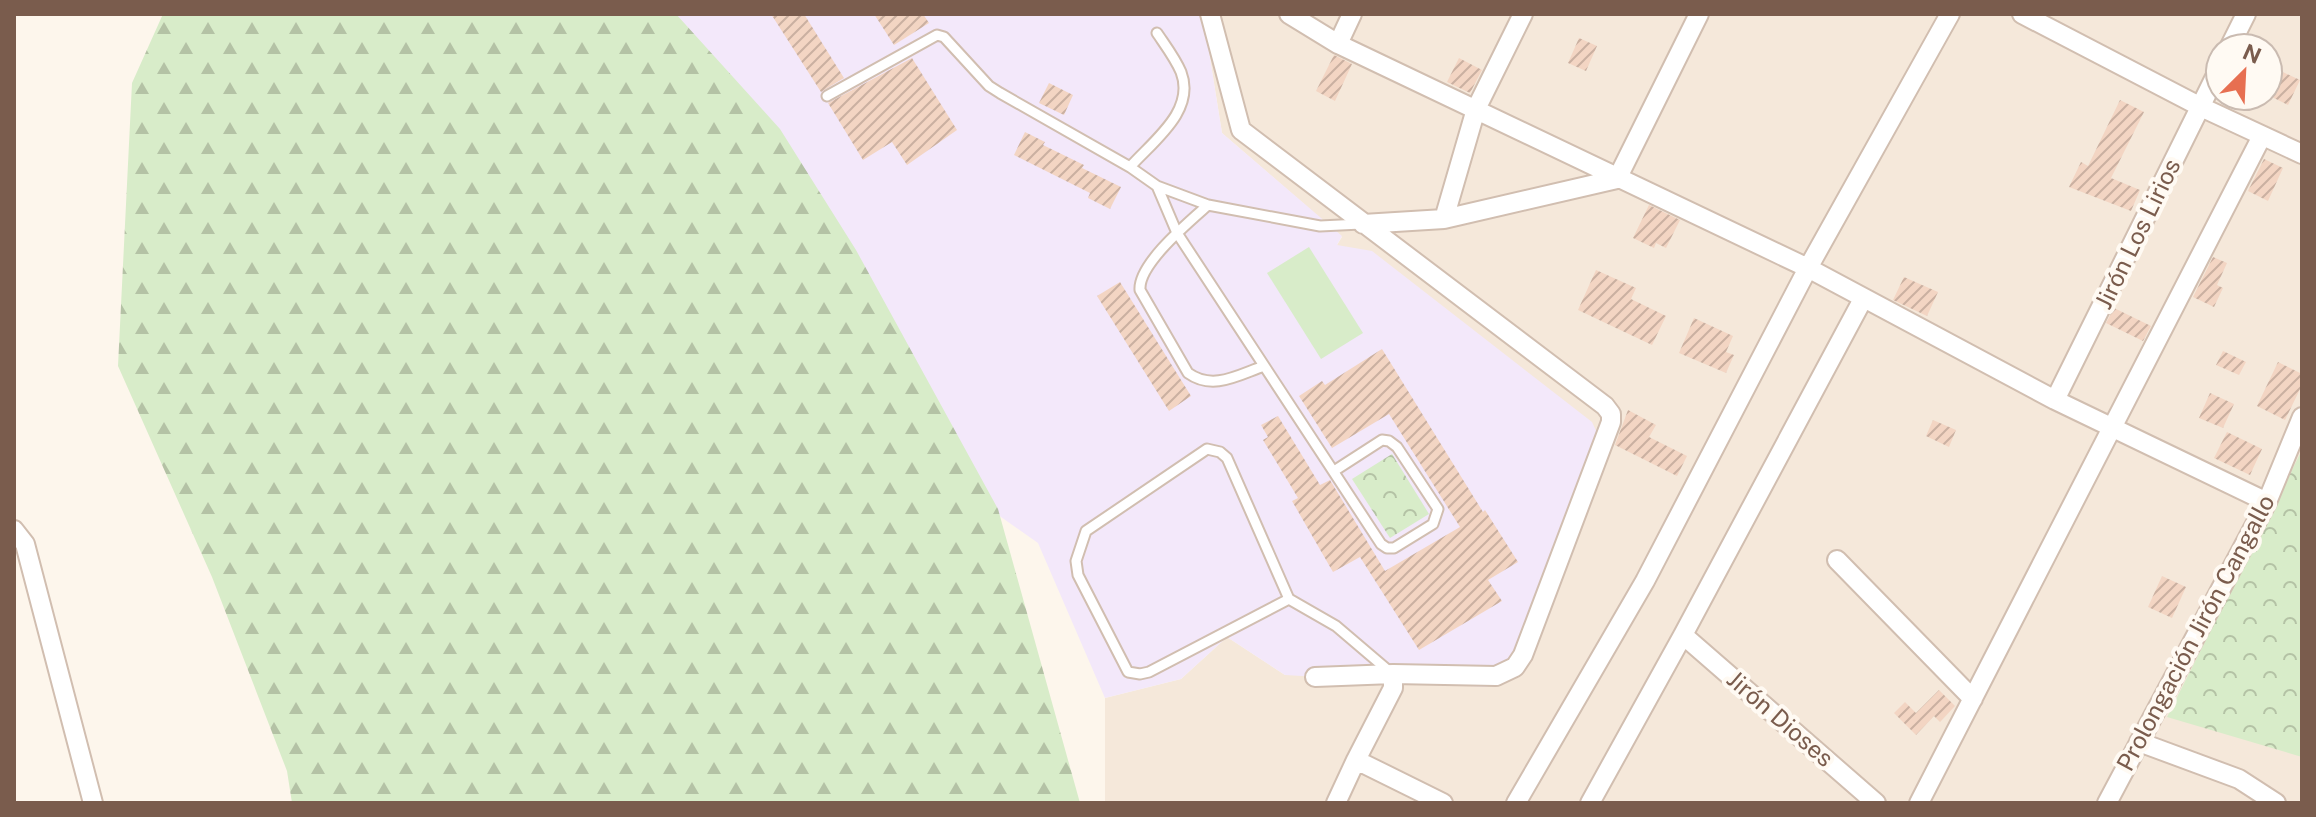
<svg xmlns="http://www.w3.org/2000/svg" width="2316" height="817" viewBox="0 0 2316 817" font-family="'Public Sans',sans-serif">
  <defs>
    <pattern id="forest-firs" width="22" height="20" patternUnits="userSpaceOnUse" patternTransform="scale(2)"><rect width="22" height="20" fill="#d8ecc9"/><path d="M5 1l3.5 6h-7zM16 11l3.5 6h-7z" fill="#b4c2a5"/></pattern>
    <pattern id="park-crowns" width="20" height="18" patternUnits="userSpaceOnUse" patternTransform="scale(2)"><rect width="20" height="18" fill="#d8ecc9"/><path d="M2 6a3 3 0 1 1 6 0M12 15a3 3 0 1 1 6 0" fill="none" stroke="#b4c2a5"/></pattern>
    <pattern id="building-hatch" width="6" height="6" patternUnits="userSpaceOnUse" patternTransform="scale(2)"><rect width="6" height="6" fill="#f3d5c3"/><path d="M-1 1l2-2M0 6l6-6M5 7l2-2" fill="none" stroke="#cab0a1"/></pattern>
  </defs>
  <rect width="100%" height="100%" fill="#fdf6ec"/>
  <path fill="#f5e8da" fill-rule="evenodd" d="M1203 14H2302V803H1105V698L1181 679 1227 637 1285 675 1337 245 1342 237 1222 133ZM2220 48H2268V96H2220Z"/>
  <path fill="#f3e8fa" d="M164 14H1203L1222 133 1342 236 1337 245 1372 251 1592 422 1603 446 1508 671 1487 687 1285 675 1227 637 1181 679 1105 698 1038 543 848 409Z"/>
  <path fill="url(#forest-firs)" d="M163 14H676L780 129 856 250 998 509 1080 803H292L287 771 212 577 118 366 132 83Z"/>
  <path fill="url(#park-crowns)" d="M2302 450V757L2167 717Z
    M1392 454 1429 514 1390 538 1352 479Z"/>
  <path fill="#d8ecc9" d="M1309 247 1363 333 1321 359 1267 273Z"/>
  <path fill="url(#building-hatch)" d="M771 14H804L844 78 821 92Z
    M874 14H923L929 23 894 45Z
    M1579 38 1597 46 1586 71 1568 63Z
    M1334 55 1352 64 1335 101 1316 91Z
    M912 58 957 130 907 165 892 142 863 160 828 103Z
    M1459 58 1482 70 1470 93 1447 82Z
    M2268 65 2300 80 2288 105 2268 95Z
    M1049 83 1073 95 1064 115 1039 103Z
    M2120 100 2144 112 2111 178 2140 190 2131 211 2069 187 2081 162 2088 166Z
    M1025 132 1045 142 1043 145 1084 165 1082 168 1121 187 1110 209 1088 198 1090 193 1014 155Z
    M2264 159 2283 168 2268 201 2248 191Z
    M1649 205 1680 220 1666 248 1656 243 1654 248 1633 238Z
    M2213 257 2227 263 2217 285 2223 288 2214 307 2193 297Z
    M1596 270 1636 288 1631 299 1666 316 1652 345 1578 310Z
    M1904 277 1938 292 1927 316 1893 300Z
    M1120 282 1191 396 1169 411 1097 296Z
    M2114 308 2151 326 2143 341 2106 323Z
    M1694 318 1733 336 1726 352 1734 355 1726 373 1679 353Z
    M1382 349 1483 512 1485 510 1518 562 1488 580 1502 601 1419 650 1360 557 1333 572 1292 501 1298 498 1263 440 1268 437 1261 425 1278 416 1320 485 1330 480 1385 571 1460 527 1389 414 1332 448 1299 396 1322 381 1325 385Z
    M2223 351 2246 362 2239 375 2216 365Z
    M2278 362 2302 374V385L2285 420 2257 406Z
    M2210 393 2234 404 2223 428 2199 418Z
    M1628 410 1656 425 1649 437 1687 456 1677 476 1615 445Z
    M1933 420 1956 430 1949 447 1926 436Z
    M2227 432 2262 449 2250 475 2214 458Z
    M2162 576 2186 587 2172 618 2148 607Z
    M1939 690 1955 706 1940 722 1934 716 1916 735 1894 713 1905 702 1916 713Z"/>
  <g fill="none" stroke-linecap="round" stroke-linejoin="round">
    <g stroke="#d1beb0" stroke-width="13">
      <path id="lane" d="M827 96 937 35 944 37 989 86 1000 93 1130 167 1157 186 1208 205 1320 226 1361 224
        M1130 167C1153 141 1196 111 1181 72 1175 58 1165 45 1157 33
        M1157 186 1177 233 1381 544 1387 548H1394L1433 524 1438 509 1397 447 1389 441 1382 440 1334 471
        M1208 205C1189 222 1138 264 1140 290L1188 373C1213 391 1238 375 1264 366
        M1289 599 1149 672 1140 674 1128 672 1078 575 1076 561 1086 531 1207 449 1220 452 1227 458 1289 599 1336 626 1390 672"/>
    </g>
    <g stroke="#d1beb0" stroke-width="22">
      <path id="street" d="M1210 14 1241 130 1605 406 1611 414V422L1523 655 1515 667 1496 676 1393 674 1315 677
        M1289 14 1338 44 1808 268 2055 400 2267 502
        M2022 14 2201 107 2302 154
        M1338 44 1352 14
        M2229 48 2246 14
        M1444 219 1476 109 1523 14
        M1363 224 1444 219 1617 179 1699 14
        M2055 400 2220 67
        M14 530 25 544 93 803
        M1837 560 1973 699
        M1683 635 1876 803
        M2139 742 2239 779 2276 803
        M1356 760 1393 688V674
        M1336 803 1356 760 1443 803
        M1516 803 1645 581 1808 268 1950 14
        M1590 803 1683 635 1863 299
        M1919 803 2262 136
        M2107 803 2267 502 2302 417"/>
    </g>
    <use href="#lane" stroke="#fff" stroke-width="9"/>
    <use href="#street" stroke="#fff" stroke-width="18"/>
  </g>
  <g text-anchor="middle" stroke-width="8" stroke-linejoin="round" paint-order="stroke">
    <g font-size="24" fill="#7a5c4d" stroke="#fffaf3">
      <text transform="translate(2138 234) rotate(-64)" y="8">Jirón Los Lirios</text>
      <text transform="translate(2196 633) rotate(-62)" y="8">Prolongación Jirón Cangallo</text>
      <text transform="translate(1780 719) rotate(41)" y="8">Jirón Dioses</text>
    </g>
  </g>
  <rect width="2316" height="817" fill="none" stroke="#7a5c4d" stroke-width="32"/>
  <g transform="translate(2244 72) rotate(24)"><circle r="38" fill="#fffaf3" stroke="#cabbb1" stroke-width="2"/>
  <path d="M0-6L14 30L0 20L-14 30Z" fill="#e76f51"/>
  <text y="-12" font-size="22" font-weight="bold" text-anchor="middle" fill="#7a5c4d">N</text>
  </g>
</svg>
